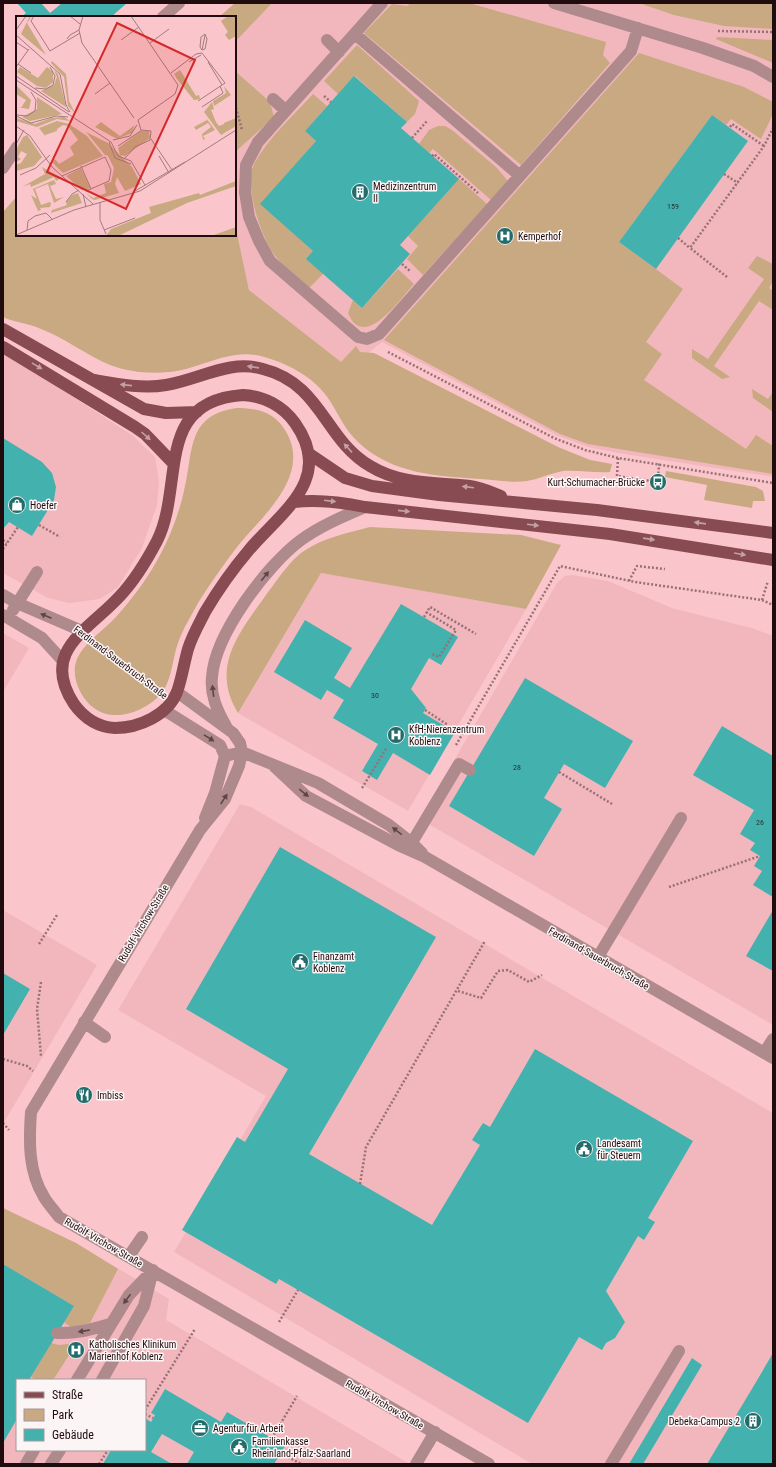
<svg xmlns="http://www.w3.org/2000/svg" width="776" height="1467" viewBox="0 0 776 1467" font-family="'Roboto Condensed',sans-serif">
  <rect width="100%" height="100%" fill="#fbc6cb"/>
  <path fill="#f2b7bd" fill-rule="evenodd" d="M236 3H773V477L618 453 588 447 558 436 382 342 345 372 249 290 235 224V17H220Z
    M3 352 132 435 155 457 159 482 157 505 142 548 118 587 100 599 69 603 48 598 3 573Z
    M321 573 526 609 408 811 238 713Z
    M573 575 608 581 672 608 752 628 773 636V1025L420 819 557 583 565 576Z
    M3 633 29 648 3 692Z
    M240 804 251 807 773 1113V1464H532L174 1252 266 1096 118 1010Z
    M3 910 97 965 3 1124Z
    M3 1208 76 1243 169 1299 166 1320 410 1464H3ZM17 1380H145V1450H17Z"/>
  <path fill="#c8a981" d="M235 3H272L235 42V17H219Z
    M411 3H469L606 42 603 55 610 63 521 165 364 33 392 4 407 6Z
    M639 3H773V29L724 26 674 15Z
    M717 37 773 40V63L716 39Z
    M357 45 419 101 415 114 407 122 355 76 338 94 324 81Z
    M639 53 744 87 773 102V114L761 139 731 119 726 125 712 115 619 242 683 289 646 342 662 354 644 380 746 449 756 435 773 446V474L588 444 560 434 384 340Z
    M235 71 270 102 274 117 235 152Z
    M313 94 327 106 305 131 316 141 261 204 313 251 323 274 309 288C298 278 285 268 276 257 262 240 243 185 254 164 268 138 293 116 313 94Z
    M438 126H445L452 130 496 167 508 181 491 200 433 149 429 153 419 144 429 130Z
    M459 179 487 204 423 275 407 259 418 246 408 236Z
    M17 196V235H235V224L249 290 341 362 356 346 360 352 374 353 558 447 590 460 612 464 610 472C595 473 578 470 563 471 551 473 539 479 527 481 512 483 495 480 480 479 436 476 392 474 358 442 345 430 339 415 330 401 315 377 287 363 261 356 228 348 201 369 169 372 150 374 128 372 110 365 86 355 65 338 41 329 29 323 15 323 3 317V212Z
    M757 256 773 264V281L769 288 773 291V310L759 301 714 366 730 377 722 379 692 358V349L708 359 764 279 748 268Z
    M398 269 414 284C400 299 364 352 348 313L353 300 362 308Z
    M752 389 768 399 773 392V412L753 398Z
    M237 408C257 408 274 412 285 430 313 475 263 515 237 547 223 565 210 584 198 603 191 616 183 629 178 643 172 660 172 682 160 695 144 712 114 723 94 708 81 699 71 677 76 662 82 644 103 631 116 617 133 598 148 578 160 555 171 535 179 513 184 491 194 453 185 415 237 408Z
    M666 471 756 487 763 491 765 501H753L752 508 704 500 707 485 665 477Z
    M370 527 521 535 561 545 526 609 321 573 238 713C210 667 239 633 266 595 276 582 290 560 304 551 323 538 347 533 370 527Z
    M3 1208 76 1243 118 1269 90 1323 72 1328 64 1322 74 1306 3 1264Z
    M51 1343 59 1345 77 1343 53 1380H37L31 1377Z"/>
  <path fill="#43b1ae" d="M17 3H41L50 13 62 3H127L111 17H21L26 13Z
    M354 76 407 122 401 128 459 179 400 245 410 254 362 308 306 259 313 251 260 204 316 141 305 131Z
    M712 115 748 141 656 269 619 242Z
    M3 438 42 462 52 473 56 487 54 500 32 536 9 522 3 529Z
    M401 604 458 637 441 665 429 658 411 689 426 708 423 713 455 732 430 775 393 753 377 780 362 771 378 744 333 718 344 700 327 690 321 700 274 672 305 620 352 648 334 678 350 688Z
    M525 678 633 741 605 788 564 764 544 798 562 809 534 856 449 806Z
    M722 726 773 756V897L753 885 762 871 754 866 760 856 750 850 755 843 740 834 754 810 693 775Z
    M280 847 436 937 309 1154 432 1225 480 1145 472 1140 483 1123 490 1127 535 1049 693 1141 648 1218 655 1222 644 1240 638 1236 606 1291 625 1322 615 1338 606 1343 602 1350 579 1337 528 1423 279 1279 276 1284 182 1230 237 1137 245 1142 288 1069 186 1009Z
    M773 910V971L746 956Z
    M3 973 30 989 3 1035Z
    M3 1264 74 1306 29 1380H17V1419L3 1443Z
    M773 1353V1464H707L759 1377Z
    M692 1358 702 1365 643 1464H629Z
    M165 1389 221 1422 227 1412 285 1446 274 1464H187L194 1452 162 1434 151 1452 172 1464H103L111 1450H145V1418L151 1422 155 1415 151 1413Z"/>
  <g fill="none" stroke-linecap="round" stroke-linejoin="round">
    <path stroke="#977175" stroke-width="2.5" stroke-dasharray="2 2" stroke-linecap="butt" d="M718 31 773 32
      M324 96 331 102
      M235 104 242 130
      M730 127 732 124 764 146
      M412 138 427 121
      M432 156 434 154 478 193
      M724 174 738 183
      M678 238 690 248
      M402 264 410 271
      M727 277 690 248 764 146 773 128
      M388 352 554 438 585 450 618 458 773 483
      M618 458 617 476 658 482 659 463
      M39 525 60 537
      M3 540 7 543
      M3 549 18 527
      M629 581 637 566 665 569
      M762 600 768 581
      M426 612 456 630 439 657 432 654
      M424 617 430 607 476 634
      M98 643 157 689
      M425 710 448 725
      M456 745 560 566 635 582 762 600 773 605
      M559 772 612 804
      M362 788 386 749
      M669 887 760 856
      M39 944 57 915
      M41 982 37 1009 41 1056
      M458 991 481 998 498 971 508 970 529 982 542 975
      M3 1059 27 1066 33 1071
      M3 1123 9 1130
      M360 1184 366 1147 485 941
      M279 1322 298 1290
      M145 1410 195 1329
      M145 1414 153 1418
      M272 1438 297 1396
      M281 1453 301 1464
      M99 1464 108 1450"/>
    <path stroke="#af8a8d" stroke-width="12" d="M382 3 258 142 246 165 245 192 249 217 259 241 270 261 358 337 367 339 379 334 631 51 638 28
      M554 3 703 48 754 66 773 77
      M163 17 179 3
      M355 34 520 176
      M327 40 339 52
      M273 99 286 111
      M3 168 17 147
      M3 595 17 603 82 631
      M13 610 37 572
      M3 615 42 638 63 661
      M177 692 233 733 240 743 242 752 239 766 225 799 200 830 31 1112C29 1141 28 1171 44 1197 48 1204 54 1210 59 1217L489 1464
      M164 710 220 745 225 756 215 793 205 818
      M226 726C217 710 210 695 212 677 215 634 267 565 301 540 320 526 344 516 365 507
      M225 756 242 752 318 783 389 825 412 843 422 853
      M275 767 306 796 398 845 425 857 773 1058
      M408 849 459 764 470 770
      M598 957 681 818
      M84 1022 105 1037
      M764 1053 773 1039
      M129 1256 142 1237
      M57 1333C76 1334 93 1329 110 1324
      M77 1380 129 1295 153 1270
      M102 1380 144 1306 153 1270
      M26 1464 34 1450
      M51 1464 60 1450
      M416 1464 435 1432
      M611 1464 679 1351"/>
    <path stroke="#884b52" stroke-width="12" d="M3 329 144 409 166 413 197 412
      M3 347 135 427 145 434 173 463
      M94 380C117 384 143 389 166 385 199 380 229 359 263 369 322 384 324 439 370 466 401 485 435 482 470 486 480 487 491 492 501 496
      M243 395C264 396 283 406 295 423 335 479 281 512 249 550 232 570 218 590 205 612 199 624 192 636 188 649 184 663 182 678 177 692 168 715 139 728 115 728 98 727 84 718 74 704 39 651 89 630 120 596 135 580 147 560 157 541 185 485 153 401 243 395Z
      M308 453 345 478 372 486 439 495 597 510 773 533
      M294 502C319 499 341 502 365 507L610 534 773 560"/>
  </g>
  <defs><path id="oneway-solid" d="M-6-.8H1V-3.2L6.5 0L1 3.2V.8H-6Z"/></defs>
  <g fill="#c2a0a4">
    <use href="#oneway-solid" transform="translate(37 366) rotate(31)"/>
    <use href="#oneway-solid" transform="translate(253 367) rotate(-172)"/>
    <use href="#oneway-solid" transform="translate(126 385) rotate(-174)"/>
    <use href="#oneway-solid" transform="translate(146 436) rotate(42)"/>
    <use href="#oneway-solid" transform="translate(348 448) rotate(-133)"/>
    <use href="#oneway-solid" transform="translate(468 487) rotate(-173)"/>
    <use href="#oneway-solid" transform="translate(330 501) rotate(7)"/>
    <use href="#oneway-solid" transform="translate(404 511) rotate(6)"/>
    <use href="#oneway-solid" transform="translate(700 523) rotate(-172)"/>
    <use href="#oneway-solid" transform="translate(533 525) rotate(7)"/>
    <use href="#oneway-solid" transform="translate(649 539) rotate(8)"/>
    <use href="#oneway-solid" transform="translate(740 554) rotate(10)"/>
  </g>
  <g fill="#604447">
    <use href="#oneway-solid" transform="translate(265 576) rotate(-51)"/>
    <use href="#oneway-solid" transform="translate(46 616) rotate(-157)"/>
    <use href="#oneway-solid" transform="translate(213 691) rotate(-97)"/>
    <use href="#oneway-solid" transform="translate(209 738) rotate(32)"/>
    <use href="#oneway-solid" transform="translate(304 793) rotate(39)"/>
    <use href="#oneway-solid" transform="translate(224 799) rotate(-57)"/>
    <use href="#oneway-solid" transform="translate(397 831) rotate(-142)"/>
    <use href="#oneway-solid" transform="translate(127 1299) rotate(126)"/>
    <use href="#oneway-solid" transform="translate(84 1331) rotate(171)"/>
  </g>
  <defs>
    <g id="building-disc" transform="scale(0.9)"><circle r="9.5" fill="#226d6b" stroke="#fcf5f5"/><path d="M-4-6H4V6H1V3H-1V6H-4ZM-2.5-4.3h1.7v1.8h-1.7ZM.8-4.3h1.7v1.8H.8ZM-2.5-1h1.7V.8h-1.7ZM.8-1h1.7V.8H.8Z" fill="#fff"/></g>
    <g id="hospital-disc" transform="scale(0.9)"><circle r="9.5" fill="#226d6b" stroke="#fcf5f5"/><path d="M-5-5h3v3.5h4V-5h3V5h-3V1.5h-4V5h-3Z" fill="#fff"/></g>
    <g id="bus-disc" transform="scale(0.9)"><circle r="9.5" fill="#226d6b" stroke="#fcf5f5"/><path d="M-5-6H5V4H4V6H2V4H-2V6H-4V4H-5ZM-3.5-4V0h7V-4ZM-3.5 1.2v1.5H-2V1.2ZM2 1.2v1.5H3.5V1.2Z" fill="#fff"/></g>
    <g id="shop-disc" transform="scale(0.9)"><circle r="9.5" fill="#226d6b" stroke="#fcf5f5"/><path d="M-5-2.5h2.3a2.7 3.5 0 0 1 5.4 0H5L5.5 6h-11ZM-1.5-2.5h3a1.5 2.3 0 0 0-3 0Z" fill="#fff"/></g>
    <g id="civic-disc" transform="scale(0.9)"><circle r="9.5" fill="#226d6b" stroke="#fcf5f5"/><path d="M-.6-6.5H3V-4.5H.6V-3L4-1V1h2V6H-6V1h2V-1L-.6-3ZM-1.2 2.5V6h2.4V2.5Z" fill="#fff"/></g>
    <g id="restaurant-disc" transform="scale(0.9)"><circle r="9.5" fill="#226d6b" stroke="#fcf5f5"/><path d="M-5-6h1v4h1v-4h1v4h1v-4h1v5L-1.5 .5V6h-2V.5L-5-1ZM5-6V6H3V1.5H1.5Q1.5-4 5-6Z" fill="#fff"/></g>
    <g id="office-disc" transform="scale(0.9)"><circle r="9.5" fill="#226d6b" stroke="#fcf5f5"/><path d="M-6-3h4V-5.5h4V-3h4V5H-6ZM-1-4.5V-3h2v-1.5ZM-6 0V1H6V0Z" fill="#fff"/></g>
  </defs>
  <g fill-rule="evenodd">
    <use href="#building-disc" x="360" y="192"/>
    <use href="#hospital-disc" x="505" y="236"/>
    <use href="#bus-disc" x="658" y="482"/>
    <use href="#shop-disc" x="17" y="505"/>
    <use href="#hospital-disc" x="396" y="735"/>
    <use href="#civic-disc" x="300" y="962"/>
    <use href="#restaurant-disc" x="84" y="1095"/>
    <use href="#civic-disc" x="584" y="1149"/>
    <use href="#hospital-disc" x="76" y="1350"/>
    <use href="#building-disc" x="753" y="1421"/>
    <use href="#office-disc" x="200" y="1428"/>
    <use href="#civic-disc" x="239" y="1447"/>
  </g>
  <g text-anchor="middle" stroke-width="3" stroke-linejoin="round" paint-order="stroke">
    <g font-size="8" fill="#293436">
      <text x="673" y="209">159</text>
      <text x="375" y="698">30</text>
      <text x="517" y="770">28</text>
      <text x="760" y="825">26</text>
    </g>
    <g font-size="10" fill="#200b0e" stroke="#fcf5f5" text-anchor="start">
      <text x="373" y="190">Medizinzentrum<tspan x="373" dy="12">II</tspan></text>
      <text x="518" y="240">Kemperhof</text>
      <text x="645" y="486" text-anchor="end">Kurt-Schumacher-Brücke</text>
      <text x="30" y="509">Hoefer</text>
      <text x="409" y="733">KfH-Nierenzentrum<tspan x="409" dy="12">Koblenz</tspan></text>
      <text x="313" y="960">Finanzamt<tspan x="313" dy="12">Koblenz</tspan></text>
      <text x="97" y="1099">Imbiss</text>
      <text x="597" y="1147">Landesamt<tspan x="597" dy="12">für Steuern</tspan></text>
      <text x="89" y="1348">Katholisches Klinikum<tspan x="89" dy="12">Marienhof Koblenz</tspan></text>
      <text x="740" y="1425" text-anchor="end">Debeka-Campus 2</text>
      <text x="213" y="1432">Agentur für Arbeit</text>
      <text x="252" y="1445">Familienkasse<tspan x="252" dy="12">Rheinland-Pfalz-Saarland</tspan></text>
    </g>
    <g font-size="10" fill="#200b0e" stroke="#fcf5f5">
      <text transform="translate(121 662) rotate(37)" y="4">Ferdinand-Sauerbruch-Straße</text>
      <text transform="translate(143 923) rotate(-59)" y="4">Rudolf-Virchow-Straße</text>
      <text transform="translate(599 958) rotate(30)" y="4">Ferdinand-Sauerbruch-Straße</text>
      <text transform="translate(104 1242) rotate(30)" y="4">Rudolf-Virchow-Straße</text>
      <text transform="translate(385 1404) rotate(30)" y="4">Rudolf-Virchow-Straße</text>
    </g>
  </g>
  <g transform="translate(16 16)">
    <rect width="220" height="220" fill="#fbc6cb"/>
    <path d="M14 0H16L11 7 30 39 5 18ZM212 0H220V20L213 24 209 19 212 16 205 5ZM36 45 50 58 53 85 59 97 52 90 48 61 35 47ZM4 51 22 62 31 51 37 56V66L30 72 21 70 1 56ZM38 54 42 58 50 91 25 75 38 69 41 61ZM164 54 180 80 183 79 184 83 178 84 161 63 158 58ZM0 69 15 84 13 93 0 91 5 92 10 84 0 78ZM208 70 215 79 198 90 197 85 210 77ZM21 81 46 98 14 105 6 101 21 93ZM196 86 198 93 195 94 200 106 203 110 208 108V115V107L220 102V110L205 119 188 96ZM48 101 54 105 41 103 21 111 0 105V102L19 108 35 102ZM190 102 199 114 187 120 189 123 187 124 186 118 195 111 192 107 180 114 178 111 191 104ZM41 105 53 108 71 120 87 140 47 157 36 146 39 143 43 148 58 139 54 131 62 124 52 110 47 109 41 113V115L29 119 30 121 23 112ZM85 106 104 120 119 109 116 117 101 123 79 111ZM125 115H133L134 122 109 140 104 139 102 132ZM70 116 92 127 116 151 125 168 109 175 101 161 99 168 103 177 79 184 76 183 69 176 77 182 90 177 88 168 95 166 98 152 92 140 89 139ZM11 119 26 141 18 150 0 155V149L5 147 11 138 5 135 2 141 5 143 0 146V134L7 121ZM26 151 45 162 40 165 38 161 15 171 14 168 6 171 29 158ZM65 152 74 172 70 174H66L50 160ZM38 164 40 168 34 170 40 183 48 181 38 187 32 168 19 173 25 189 34 186 35 188 34 191 24 192 25 194 22 195 15 179 21 183 17 173 12 175ZM220 165V170L171 187 102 220H90L95 213 135 197 133 191 183 177 184 179ZM62 177 66 187 35 197 36 194 51 189 50 186 56 179ZM220 211V220H195Z" fill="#c8a981"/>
    <path fill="none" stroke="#a37b7f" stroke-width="1" d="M18 0 15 5 34 35 64 17M54 0 64 8M67 0 63 14 66 27 118 102M115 0 162 69 159 78 122 104 125 114M0 14 10 0M189 18 191 23 189 33 186 34 184 31 185 21ZM0 19 44 58 50 89 54 96M51 23 54 19 63 14M105 24 123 11M0 26 12 34M134 27 153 13M186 34 189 19M173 46 185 39M192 46 206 69M2 48 15 57M0 51 13 33M155 57 180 38 186 37 209 67 206 69M0 60 53 96M0 64 95 126 102 140 115 145 129 169M19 72 30 73 37 69 39 60 34 51M79 78 94 67M182 85 206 69M186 91 207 77 204 70M1 99 11 100 19 95 20 84 15 76M0 100 15 107 40 100 52 101M0 110 14 120 36 151 77 188M135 123 156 154M97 124 114 120 121 109M93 126 99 142 115 148M0 128 8 114M102 130 126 114 135 115 134 124 119 131 109 142M143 140 153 157M65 150 75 173M4 159 20 152 34 139M46 160 89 141 95 154 93 165 70 175M119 175 169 146M67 178 70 191M50 186 56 178 63 174M84 186V204L90 218M11 214 12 205 19 200 30 197 36 203M88 214 119 202M0 219 58 194 124 175 220 114"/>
    <path fill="#d62828" fill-opacity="0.15" stroke="#d62828" stroke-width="2" d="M101 7 179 44 110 193 31 156Z"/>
    <rect width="220" height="220" fill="none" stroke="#200b0e" stroke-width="2"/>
  </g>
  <rect width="776" height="1467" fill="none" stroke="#200b0e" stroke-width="8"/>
  <rect x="16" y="1379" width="130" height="72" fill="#fcf5f5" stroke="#a49799"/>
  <rect x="24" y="1392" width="20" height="6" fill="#884b52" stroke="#a49799"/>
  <text x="52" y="1399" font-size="12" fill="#200b0e">Straße</text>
  <rect x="24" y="1409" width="20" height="12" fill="#c8a981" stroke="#a49799"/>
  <text x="52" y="1419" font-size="12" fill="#200b0e">Park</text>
  <rect x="24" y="1429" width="20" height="12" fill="#43b1ae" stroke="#a49799"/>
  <text x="52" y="1439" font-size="12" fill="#200b0e">Gebäude</text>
</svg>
